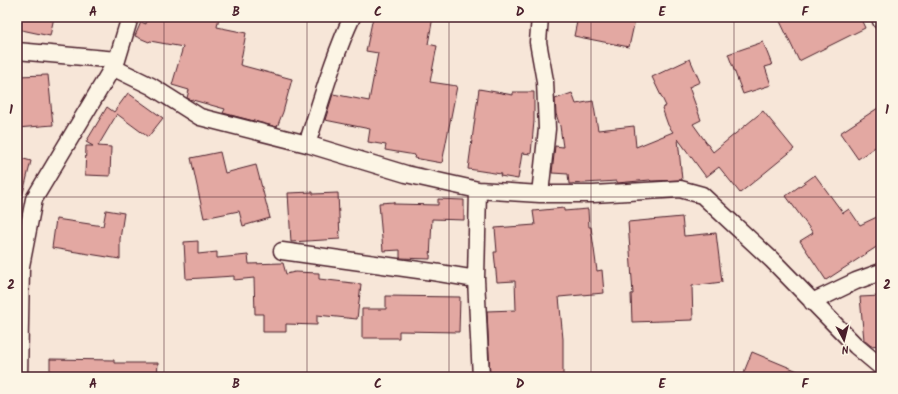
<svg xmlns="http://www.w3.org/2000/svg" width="898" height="394" viewBox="0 0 898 394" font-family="Kalam,sans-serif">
  <rect width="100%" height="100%" fill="#f7e6d8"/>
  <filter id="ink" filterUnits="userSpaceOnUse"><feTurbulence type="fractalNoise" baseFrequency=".025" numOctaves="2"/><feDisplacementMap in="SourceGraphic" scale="8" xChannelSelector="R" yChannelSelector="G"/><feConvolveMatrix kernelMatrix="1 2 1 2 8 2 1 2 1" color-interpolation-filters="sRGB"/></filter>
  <g filter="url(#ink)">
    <path fill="#e3a8a2" stroke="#4a1f2b" d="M20 17H54L50 36 17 29Z
      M147 17H219L217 27 246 33 240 65 292 79 283 112 277 127 223 113 225 109 189 99 187 98 189 90 172 85 183 47 150 41 149 42 135 36 141 22 146 24Z
      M373 17H433L428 44 437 46 430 82 457 86 442 163 414 158 415 155 385 150 386 145 368 142 370 129 325 120 333 94 369 101 378 53 366 51Z
      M578 17H621L635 20 629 47 574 36Z
      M778 17H860L865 28 799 61Z
      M763 42 772 65 765 67 771 85 743 94 728 54Z
      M690 59 700 82 689 87 701 120 693 124 713 152 763 111 794 149 740 193 719 167 706 177 678 139 682 180 651 181 650 180 617 183V181L569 184 568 174 552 173 555 146 563 147 560 126 556 114 555 99 572 93 576 104 593 101 598 130 634 126 636 147 673 132 668 125 662 108 666 106 652 77Z
      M48 75 53 125 17 128V76Z
      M479 89 513 95V92H534V121L531 154 522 153 518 179 500 176 501 174 468 169Z
      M128 93 163 118 148 137 117 114 98 146 111 147 110 176 85 175 86 146H93L86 142 107 107 114 112Z
      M881 106V143L858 159 840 133Z
      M220 152 225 173 256 165 270 218 243 226 239 211 204 218 191 158Z
      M17 157 31 161 22 197 17 196Z
      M815 175 843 213 849 209 860 225 881 215V244L826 280 800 241 813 233 786 196Z
      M313 192V194L338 193 340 239 291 242 288 193Z
      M438 199 464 200V220L432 219 430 259 400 258V250L383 251 379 203 394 202V204L438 205Z
      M564 208V211L588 209 589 227H591L597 271 602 270 604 293 559 297 563 339V377H490L487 311 516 310 515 281 497 282 494 252H497L495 228 535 225 533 211Z
      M106 210 124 213 120 239V259L52 248 56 219 103 226Z
      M682 217 684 236 716 233 722 282 692 286 693 320 632 322 631 294H633L628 222Z
      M198 241V254L217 252V258L248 255 249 264 283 263 286 274 295 272 319 273V279L361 284 357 319 317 315V325L286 324V332H263V314H255L254 278 234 280V276L186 279 184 242Z
      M386 296 460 297 459 332 399 331V338H362V309H386Z
      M881 296V345L871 346 864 340 860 297Z
      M752 352 812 377H742Z
      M50 359 114 360V363H158L157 377H50Z"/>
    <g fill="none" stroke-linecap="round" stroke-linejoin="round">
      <g stroke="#4a1f2b" stroke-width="19">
        <path id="street" d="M540 17 538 42 545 81 547 129 540 194
          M880 17 881 21
          M17 51 117 60
          M112 67 151 86 200 117 307 144 406 174 478 190 540 194H593L680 189 702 195 773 261 856 346 881 367
          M307 144C321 102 333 58 352 17
          M478 190 476 279 481 377
          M282 251 433 272 476 279
          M812 302 856 281 881 272
          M19 377 21 266 34 199 117 60 130 17"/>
      </g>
      <use href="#street" stroke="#fcf5e5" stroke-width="16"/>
    </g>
  </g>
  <path fill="none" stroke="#4a1f2b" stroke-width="1" stroke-opacity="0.55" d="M164 17V377M307 17V377M449 17V377M591 17V377M734 17V377M17 197H881"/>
  <rect width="898" height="394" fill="none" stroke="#fcf5e5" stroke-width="44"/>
  <g transform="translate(844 340) rotate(173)" stroke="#fcf5e5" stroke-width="3" paint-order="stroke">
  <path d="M0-3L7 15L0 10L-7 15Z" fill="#4a1f2b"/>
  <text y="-6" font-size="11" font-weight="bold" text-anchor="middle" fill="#4a1f2b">N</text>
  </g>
  <rect x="22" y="22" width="854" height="350" fill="none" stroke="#4a1f2b" stroke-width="1.5"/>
  <g font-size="13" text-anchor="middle" font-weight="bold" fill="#4a1f2b">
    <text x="93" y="16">A</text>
    <text x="236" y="16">B</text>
    <text x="378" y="16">C</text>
    <text x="520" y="16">D</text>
    <text x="662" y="16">E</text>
    <text x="805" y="16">F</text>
    <text x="11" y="114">1</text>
    <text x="887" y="114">1</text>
    <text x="11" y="289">2</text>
    <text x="887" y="289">2</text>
    <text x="93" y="388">A</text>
    <text x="236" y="388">B</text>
    <text x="378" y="388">C</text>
    <text x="520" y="388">D</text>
    <text x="662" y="388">E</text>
    <text x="805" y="388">F</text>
  </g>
</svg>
